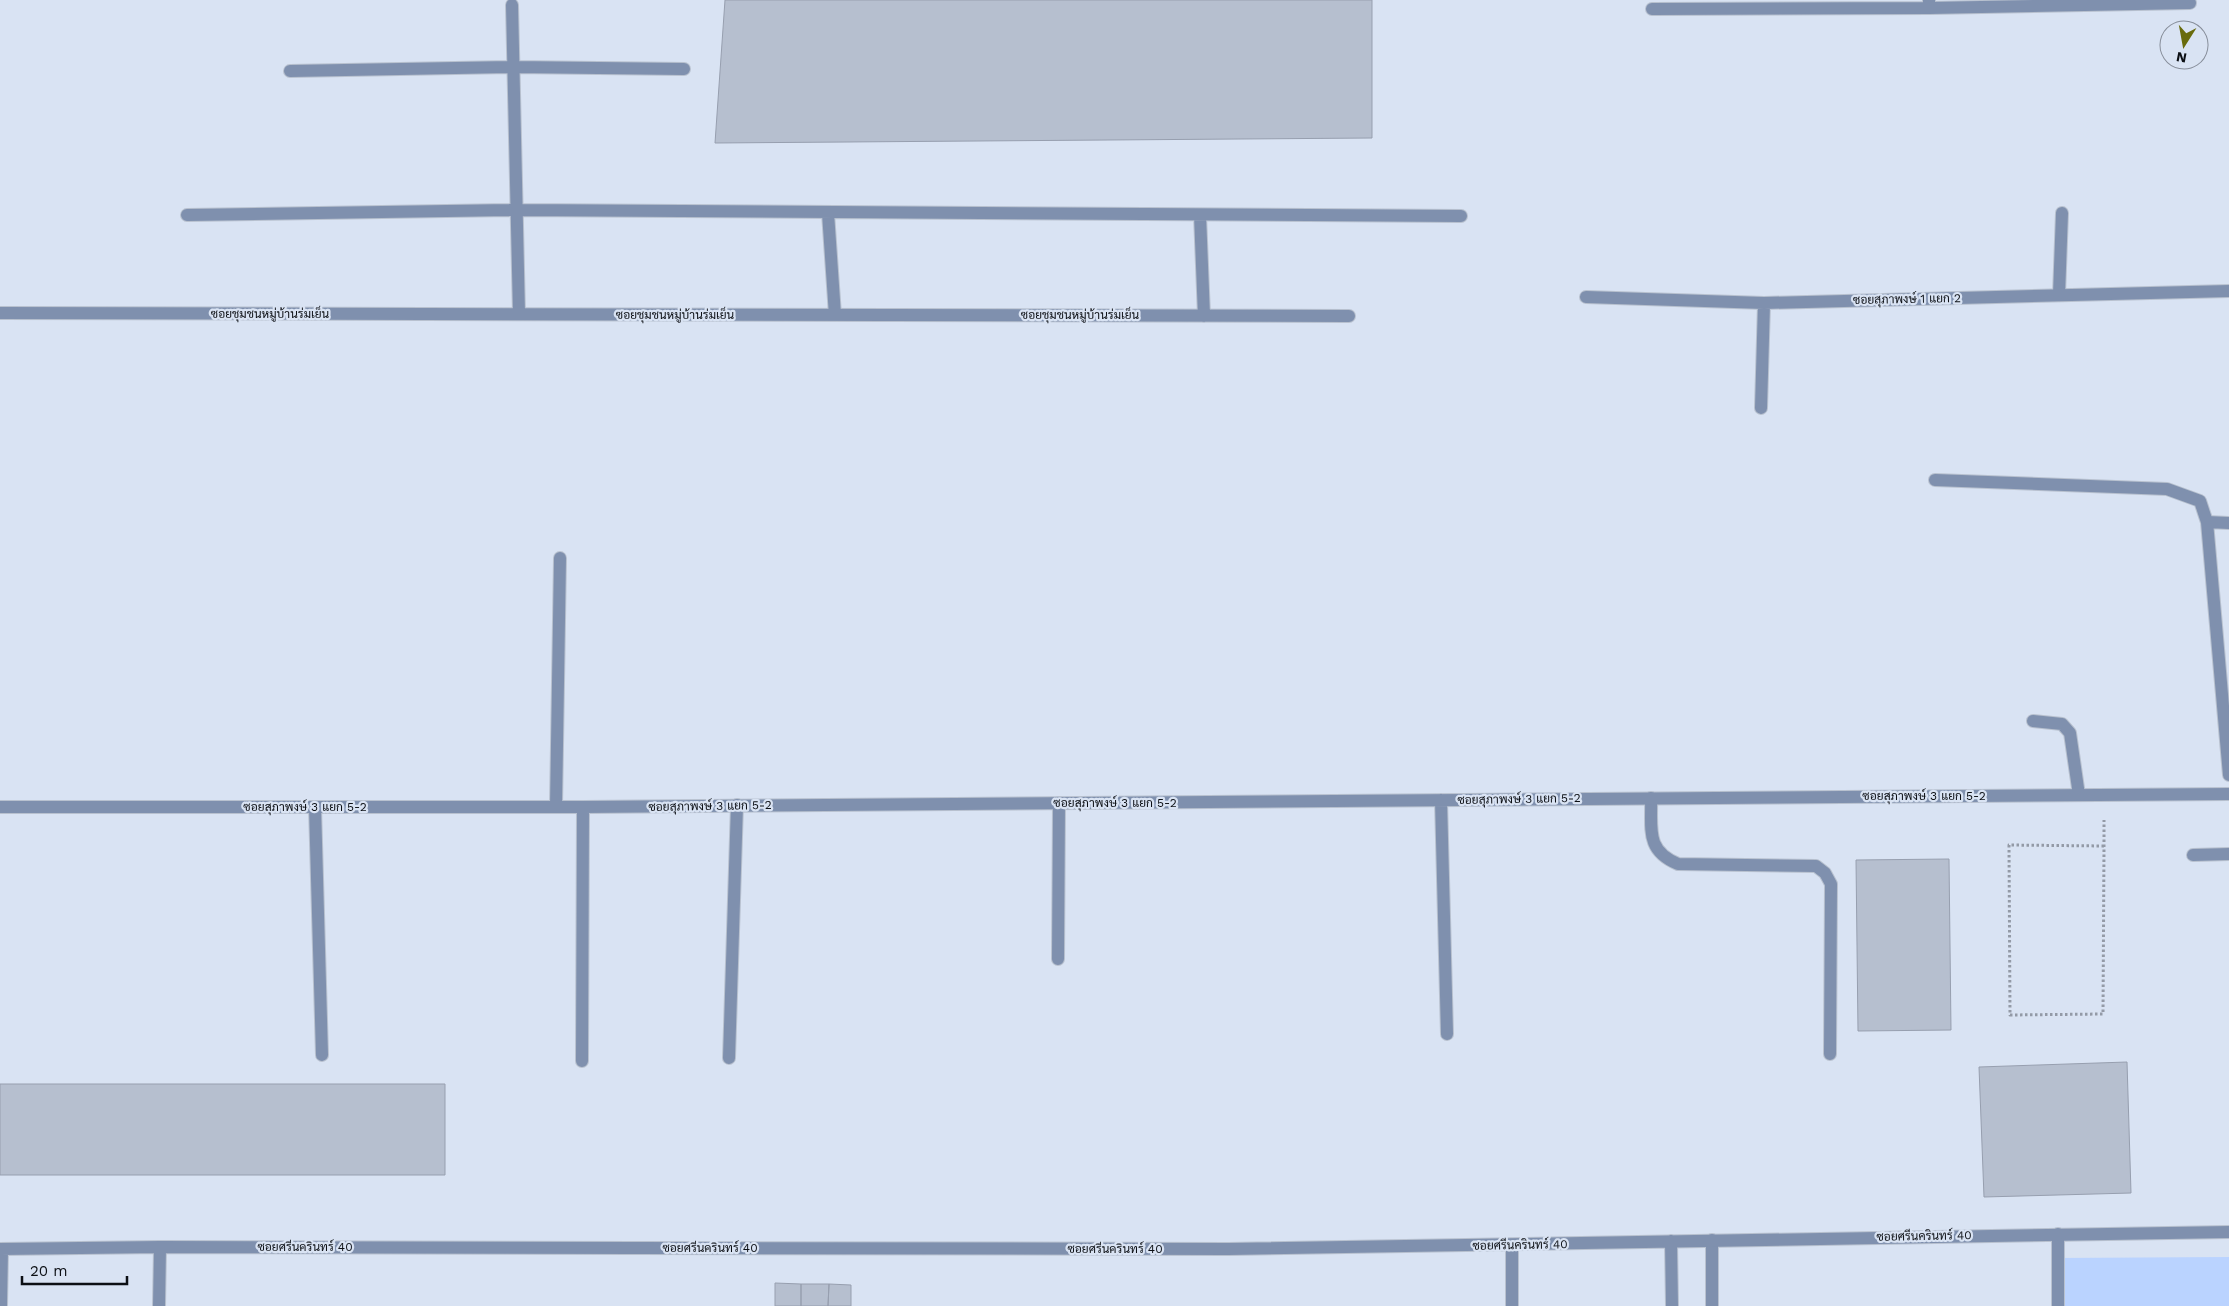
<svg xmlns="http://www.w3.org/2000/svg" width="2229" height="1306" viewBox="0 0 2229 1306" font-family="'Work Sans',Sarabun,sans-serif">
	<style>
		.green { fill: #bad3ff }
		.building { fill: #b6bfcf; stroke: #979faf }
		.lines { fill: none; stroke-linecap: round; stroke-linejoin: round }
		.lane-casing { stroke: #b8c1cf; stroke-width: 14 }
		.street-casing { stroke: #b8c1cf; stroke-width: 14 }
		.path { stroke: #939aa6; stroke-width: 3; stroke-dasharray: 2.5 2.5; stroke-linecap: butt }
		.lane { stroke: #7f90ae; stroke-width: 12 }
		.street { stroke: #7f90ae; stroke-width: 12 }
		.labels { text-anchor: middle; stroke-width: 4.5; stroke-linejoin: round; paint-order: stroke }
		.street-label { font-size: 12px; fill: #0c0f14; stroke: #d9e3f3 }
	</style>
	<rect width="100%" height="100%" fill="#d9e3f3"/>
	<!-- green -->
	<path class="green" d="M2229,1257v49h-173v-48z"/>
	<!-- building -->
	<path class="building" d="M725,0h647v138l-657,5z
		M1949,859l2,171 -93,1 -2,-171z
		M2127,1062l4,131 -147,4 -5,-130z
		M0,1084h445v91h-445z
		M775,1283l26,1v22h-26z
		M801,1284h28l-1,22h-27z
		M829,1284l22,1v21h-23z"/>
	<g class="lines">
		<!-- lane casing -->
		<g class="lane-casing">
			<path id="lane" d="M1651,798c1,31 -6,52 27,66l138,2 9,7 6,11 -1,170
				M556,807l4,-249
				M1058,959l1,-156
				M729,1058l8,-253
				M2058,1234v72
				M1712,1240v66"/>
		</g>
		<!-- street casing -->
		<g class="street-casing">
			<path id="street" d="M512,5l7,309
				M1929,8l261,-5
				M1652,9l277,-1v-8
				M290,71l223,-4 171,2
				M828,213l7,102
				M187,215l329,-5 945,6
				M1200,215l4,101
				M2059,295l3,-82
				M1586,297l178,6 465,-12
				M0,313l1349,3
				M1761,408l3,-105
				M1935,480l232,9 33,12 7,21 22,253
				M2207,522l22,1
				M2033,721l29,3 8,9 9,62
				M1441,800l6,234
				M0,807h583l1646,-13
				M315,807l7,248
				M2193,855l36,-1
				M582,1061l1,-254
				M1671,1241l1,65
				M1512,1245v61
				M0,1249l160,-2 1068,2 1001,-17
				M1,1306l1,-57
				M159,1306l1,-59"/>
		</g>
		<!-- path -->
		<path class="path" d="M2104,846l-95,-1 1,170 93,-1 1,-168v-26"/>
		<!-- lane -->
		<use href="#lane" class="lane"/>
		<!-- street -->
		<use href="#street" class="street"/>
	</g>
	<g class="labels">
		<!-- street labels -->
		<g class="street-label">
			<text transform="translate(1907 299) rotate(-1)" y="4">ซอยสุภาพงษ์ 1 แยก 2</text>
			<text x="270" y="318">ซอยชุมชนหมู่บ้านร่มเย็น</text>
			<text x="675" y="319">ซอยชุมชนหมู่บ้านร่มเย็น</text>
			<text x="1080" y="319">ซอยชุมชนหมู่บ้านร่มเย็น</text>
			<text x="1924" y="800">ซอยสุภาพงษ์ 3 แยก 5-2</text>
			<text transform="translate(1519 799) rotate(-1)" y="4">ซอยสุภาพงษ์ 3 แยก 5-2</text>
			<text x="1115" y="807">ซอยสุภาพงษ์ 3 แยก 5-2</text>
			<text transform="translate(710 806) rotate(-1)" y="4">ซอยสุภาพงษ์ 3 แยก 5-2</text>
			<text x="305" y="811">ซอยสุภาพงษ์ 3 แยก 5-2</text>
			<text transform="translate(1924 1236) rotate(-1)" y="4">ซอยศรีนครินทร์ 40</text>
			<text transform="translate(1520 1245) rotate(-1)" y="4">ซอยศรีนครินทร์ 40</text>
			<text x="305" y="1251">ซอยศรีนครินทร์ 40</text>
			<text x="710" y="1252">ซอยศรีนครินทร์ 40</text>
			<text x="1115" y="1253">ซอยศรีนครินทร์ 40</text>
		</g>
	</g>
	<!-- north arrow -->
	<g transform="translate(2184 45) rotate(191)"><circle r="24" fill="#d9e3f3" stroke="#878e9a"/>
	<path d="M0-4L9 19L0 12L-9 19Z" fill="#686b0c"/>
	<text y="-8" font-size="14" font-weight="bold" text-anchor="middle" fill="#0c0f14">N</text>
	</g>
	<!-- scale -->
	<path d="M22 1276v8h105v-8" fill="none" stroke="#0c0f14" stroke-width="2.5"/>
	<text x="30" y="1276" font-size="15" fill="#0c0f14" stroke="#d9e3f3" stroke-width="4" paint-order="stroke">20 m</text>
</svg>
